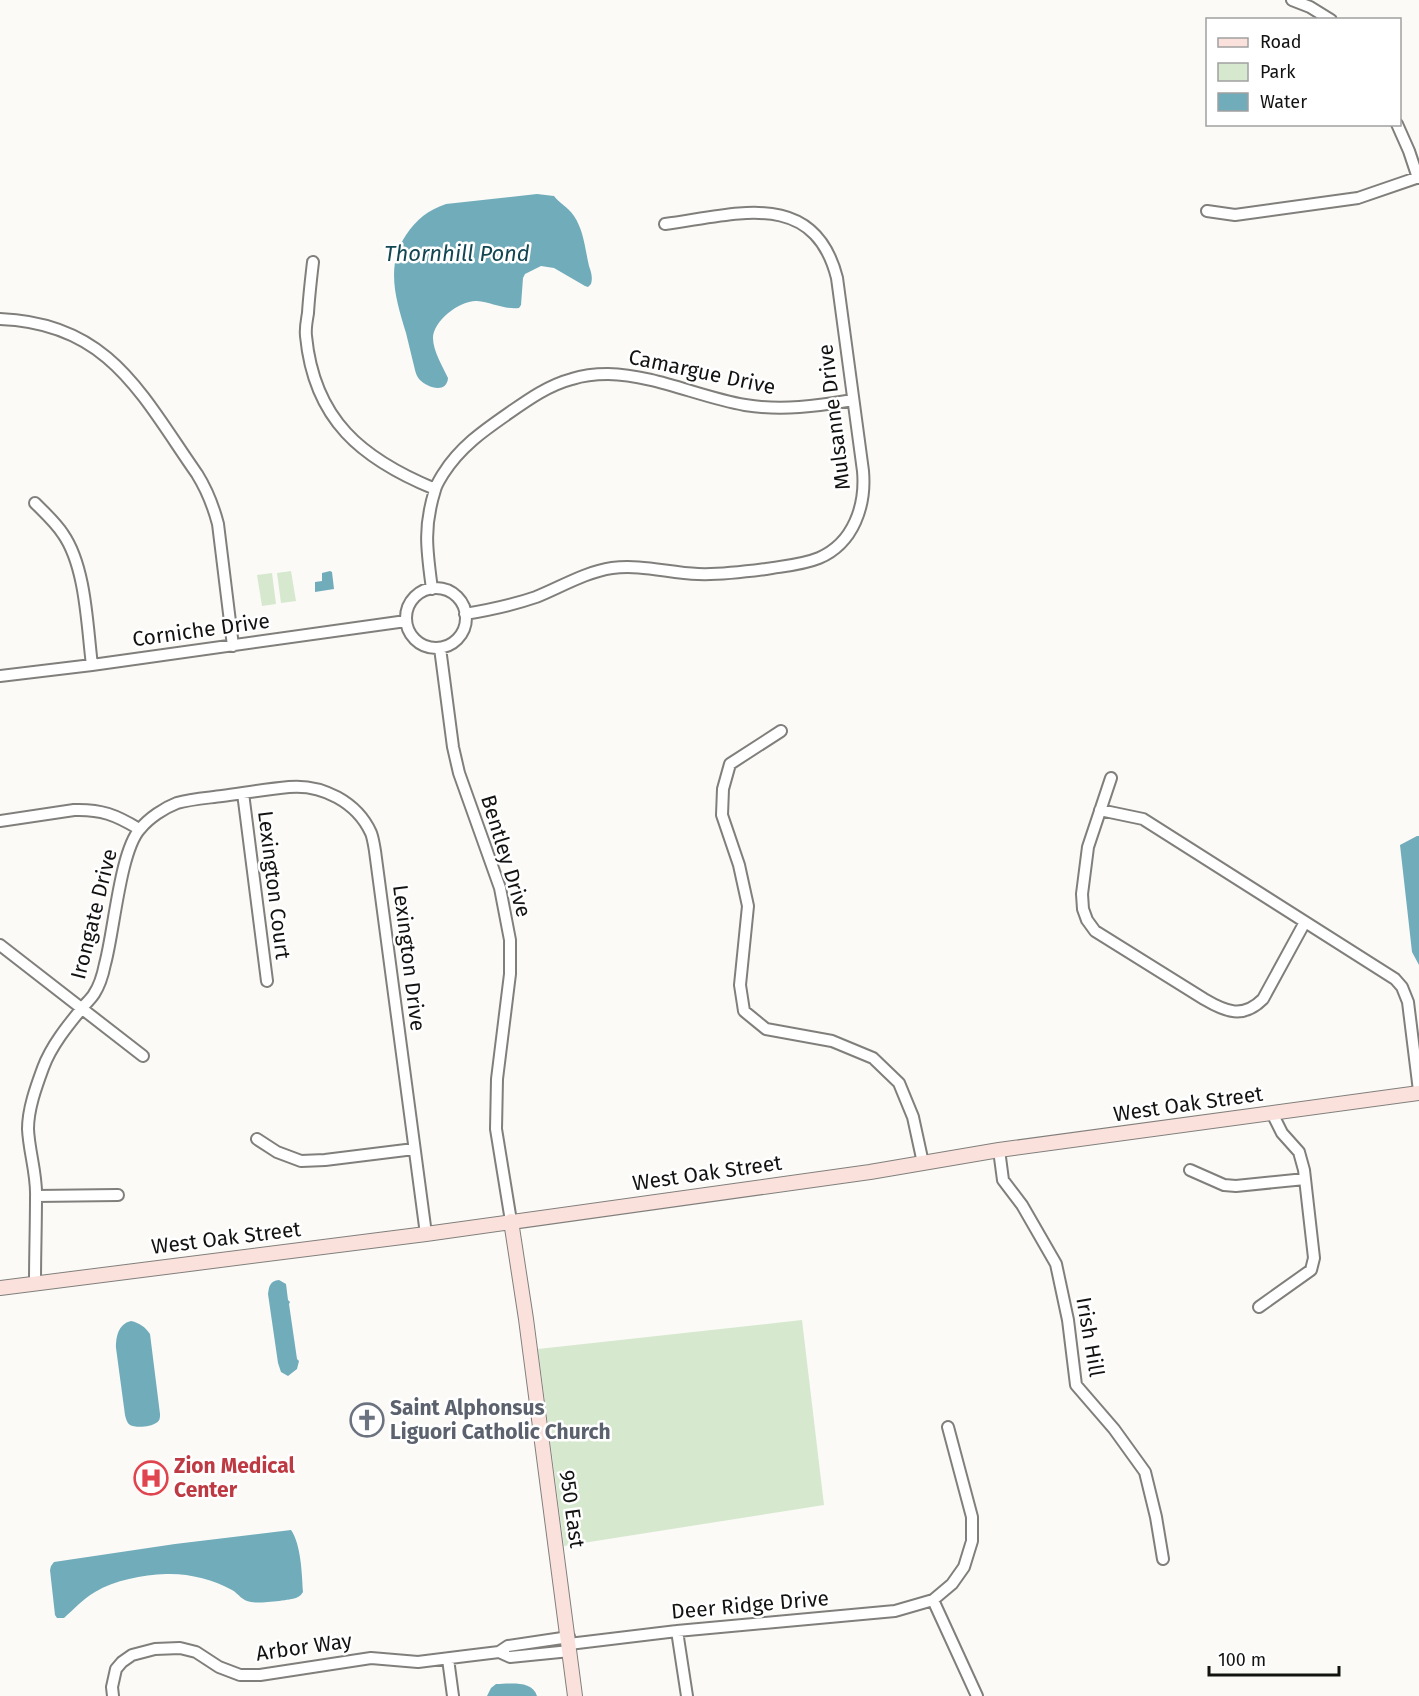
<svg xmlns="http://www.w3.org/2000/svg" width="1419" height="1696" viewBox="0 0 1419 1696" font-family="'Fira Sans',sans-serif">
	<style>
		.green { fill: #d6e9ce }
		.water { fill: #71acbb }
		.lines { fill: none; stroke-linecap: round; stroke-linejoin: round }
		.street-casing { stroke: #807f7c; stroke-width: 14 }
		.secondary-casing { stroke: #807f7c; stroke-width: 16 }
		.street { stroke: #fff; stroke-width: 10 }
		.secondary { stroke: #fae1dc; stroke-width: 14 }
		.labels { text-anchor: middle; stroke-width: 5; stroke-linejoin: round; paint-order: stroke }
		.street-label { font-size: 21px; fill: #121211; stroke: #fff }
		.worship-label { font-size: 21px; font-weight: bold; fill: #5b616d; stroke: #fff; text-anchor: start }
		.health-label { font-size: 21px; font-weight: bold; fill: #be3a42; stroke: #fff; text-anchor: start }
		.water-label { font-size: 22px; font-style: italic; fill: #114652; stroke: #fff }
	</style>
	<rect width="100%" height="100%" fill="#fbfaf7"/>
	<!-- green -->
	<path class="green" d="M291,571l5,30 -15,2 -4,-30z
		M272,573l4,31 -14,2 -5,-31z
		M802,1320l22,185 -260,41 -26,-197z"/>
	<!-- water -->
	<path class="water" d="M537,194l17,2c5,7 14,11 20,20 10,15 11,33 15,50 2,6 4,11 2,18l-3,3 -3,-1 -31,-18 -13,-2 -16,8 -2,4 -2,27 -2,3c-14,2 -28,-6 -42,-7 -17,-1 -44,20 -44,37 0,13 10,29 15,40 -1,16 -21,10 -29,1 -2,-3 -3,-5 -4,-9 -3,-12 -6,-25 -9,-37 -10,-33 -21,-67 0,-98 11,-16 22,-25 40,-31z
		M330,571l2,1 2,17 -19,3v-10l7,-1v-8z
		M1417,836h2v129l-7,-13 -12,-107z
		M279,1280l7,4 2,16 2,2 -1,2 8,55 2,2 -2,8 -9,7 -7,-4 -3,-9 -10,-69c1,-8 2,-13 11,-14z
		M131,1321c9,2 14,6 19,13l10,80c0,4 0,7 -4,9 -5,4 -21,5 -26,2 -3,-2 -4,-6 -5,-10l-9,-67c0,-11 2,-24 15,-27z
		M291,1530c10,14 11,44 12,62 -2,3 -3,4 -7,6 -7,2 -37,6 -45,4 -9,-1 -12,-8 -19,-12 -19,-11 -45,-17 -66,-16 -24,1 -51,6 -71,18 -12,7 -21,17 -31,26h-7l-2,-3 -5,-45 1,-4 3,-4 121,-18z
		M496,1684c14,0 36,-4 41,12h-50l4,-8z"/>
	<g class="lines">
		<!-- street casing -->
		<g class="street-casing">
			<path id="street" d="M1292,0l18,7 21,13
				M1397,124l12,27 9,27
				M1207,211l28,4 123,-17 61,-21
				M313,262c-2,17 -4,34 -5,51 -1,7 -3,15 -2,23 8,84 56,123 129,153
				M0,319c109,4 141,75 197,155 10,16 16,31 21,50l15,122
				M35,503c10,10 21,20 28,31 23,33 24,92 29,131
				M406 618a30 30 0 1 1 60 0a30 30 0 1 1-60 0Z
				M432,589c-5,-38 -9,-61 3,-99 1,-5 5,-11 8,-16 17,-27 40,-43 66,-61 20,-14 40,-28 63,-34 12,-4 24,-5 36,-5 47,1 91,23 137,31 37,6 72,1 108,-5
				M465,614c24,-4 48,-9 71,-17 25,-10 49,-25 76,-29 29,-4 57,5 86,6 23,1 45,-2 68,-5 17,-3 36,-4 53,-11 35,-15 47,-53 44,-87l-26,-193c-23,-91 -103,-63 -172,-54
				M440,648l13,99 6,26 41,115 10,52v34l-13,105 -1,50 15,92
				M0,676l92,-11 314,-44
				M781,731l-51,33 -7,25 -1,26 17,50 9,41 -8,79 4,26 22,18 66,12 41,17 26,25 14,34 10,46
				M1111,778l-23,69 -6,47 1,15 4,11 8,11 109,68c22,13 39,20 59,0l42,-77
				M243,793l24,188
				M1100,810l43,9 252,160 7,8 6,15 11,89
				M0,821l74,-11c27,-1 42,5 65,19
				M0,945l143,111
				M257,1139l20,13 24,9 24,-1 89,-11
				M999,1150l4,30 19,25 34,59 12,56 8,65 38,44 31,43 11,45 7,42
				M1190,1170l34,15 12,1 69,-7
				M36,1196l82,-1
				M35,1283c0,-29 1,-57 1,-86 1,-23 -7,-45 -8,-68 0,-20 8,-42 15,-61 8,-22 25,-43 40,-61 3,-4 8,-8 11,-13 6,-9 9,-20 11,-30 9,-32 15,-113 35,-135 9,-11 24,-21 37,-26 14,-4 30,-5 45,-7 22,-3 45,-7 67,-9 33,-3 68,15 82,46 2,5 3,12 4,18l51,383
				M1259,1307l52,-37 3,-12 -10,-88 -5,-18 -17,-19 -10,-20
				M933,1600l44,96
				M677,1631l10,65
				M569,1644l108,-13 218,-20 38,-11 19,-16 12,-17 8,-26v-24l-24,-90
				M499,1652l11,5 60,-6
				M448,1659l5,37
				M113,1696l-1,-9 4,-18 6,-7 10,-7 23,-6 25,-1 16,4 23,15 21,8h20l111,-17 47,4 48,-6 33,-4 9,-6 61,-9"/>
		</g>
		<!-- secondary casing -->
		<g class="secondary-casing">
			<path id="secondary" d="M511,1221l15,98 49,377
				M0,1288l426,-54 444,-62 129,-22 420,-57"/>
		</g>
		<!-- street -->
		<use href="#street" class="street"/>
		<!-- secondary -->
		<use href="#secondary" class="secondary"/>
	</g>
	<!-- icons -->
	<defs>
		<g id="church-ring" transform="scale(1.725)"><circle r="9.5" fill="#fff" stroke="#6b7280" stroke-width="1.5"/><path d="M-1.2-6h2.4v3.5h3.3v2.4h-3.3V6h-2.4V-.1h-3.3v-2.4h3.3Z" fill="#6b7280"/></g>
		<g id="hospital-ring" transform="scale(1.725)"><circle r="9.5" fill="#fff" stroke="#e0444e" stroke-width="1.5"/><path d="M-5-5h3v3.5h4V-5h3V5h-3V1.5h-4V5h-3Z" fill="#e0444e"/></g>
	</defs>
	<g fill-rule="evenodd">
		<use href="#church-ring" x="367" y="1420"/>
		<use href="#hospital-ring" x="151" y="1478"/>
	</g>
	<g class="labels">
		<!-- street labels -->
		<g class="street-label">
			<text transform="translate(702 372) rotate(12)" y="7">Camargue Drive</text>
			<text transform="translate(834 417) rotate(-97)" y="7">Mulsanne Drive</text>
			<text transform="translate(201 630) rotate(-8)" y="7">Corniche Drive</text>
			<text transform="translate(506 856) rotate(73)" y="7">Bentley Drive</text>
			<text transform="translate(274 885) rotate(83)" y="7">Lexington Court</text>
			<text transform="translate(94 914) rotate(-76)" y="7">Irongate Drive</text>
			<text transform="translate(409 958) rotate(83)" y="7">Lexington Drive</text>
			<text transform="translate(1188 1104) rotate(-8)" y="7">West Oak Street</text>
			<text transform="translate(707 1173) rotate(-8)" y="7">West Oak Street</text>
			<text transform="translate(226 1238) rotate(-7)" y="7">West Oak Street</text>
			<text transform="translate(1090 1337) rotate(80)" y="7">Irish Hill</text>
			<text transform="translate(572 1509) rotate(82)" y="7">950 East</text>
			<text transform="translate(750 1605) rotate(-5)" y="7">Deer Ridge Drive</text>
			<text transform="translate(304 1647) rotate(-8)" y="7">Arbor Way</text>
		</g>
		<!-- worship labels -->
		<g class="worship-label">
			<text x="390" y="1415">Saint Alphonsus<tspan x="390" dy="24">Liguori Catholic Church</tspan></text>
		</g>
		<!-- health labels -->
		<g class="health-label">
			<text x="174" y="1473">Zion Medical<tspan x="174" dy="24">Center</tspan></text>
		</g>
		<!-- water labels -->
		<g class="water-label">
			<text x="457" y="261">Thornhill Pond</text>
		</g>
	</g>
	<!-- legend -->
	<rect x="1206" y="18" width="195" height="108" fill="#ffffff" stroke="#a0a0a0" stroke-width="1.5"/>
	<rect x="1218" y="38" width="30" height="9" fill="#fae1dc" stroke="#a0a0a0" stroke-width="1.5"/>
	<text x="1260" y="48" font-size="18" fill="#121211">Road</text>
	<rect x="1218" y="63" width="30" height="18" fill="#d6e9ce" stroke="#a0a0a0" stroke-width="1.5"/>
	<text x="1260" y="78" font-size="18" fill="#121211">Park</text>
	<rect x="1218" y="93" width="30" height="18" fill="#71acbb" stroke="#a0a0a0" stroke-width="1.5"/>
	<text x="1260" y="108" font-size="18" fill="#121211">Water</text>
	<!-- scale -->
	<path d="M1209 1666v9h130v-9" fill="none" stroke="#121211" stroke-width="3"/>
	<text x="1218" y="1666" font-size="18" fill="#121211" stroke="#ffffff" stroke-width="4.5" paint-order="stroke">100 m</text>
</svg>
